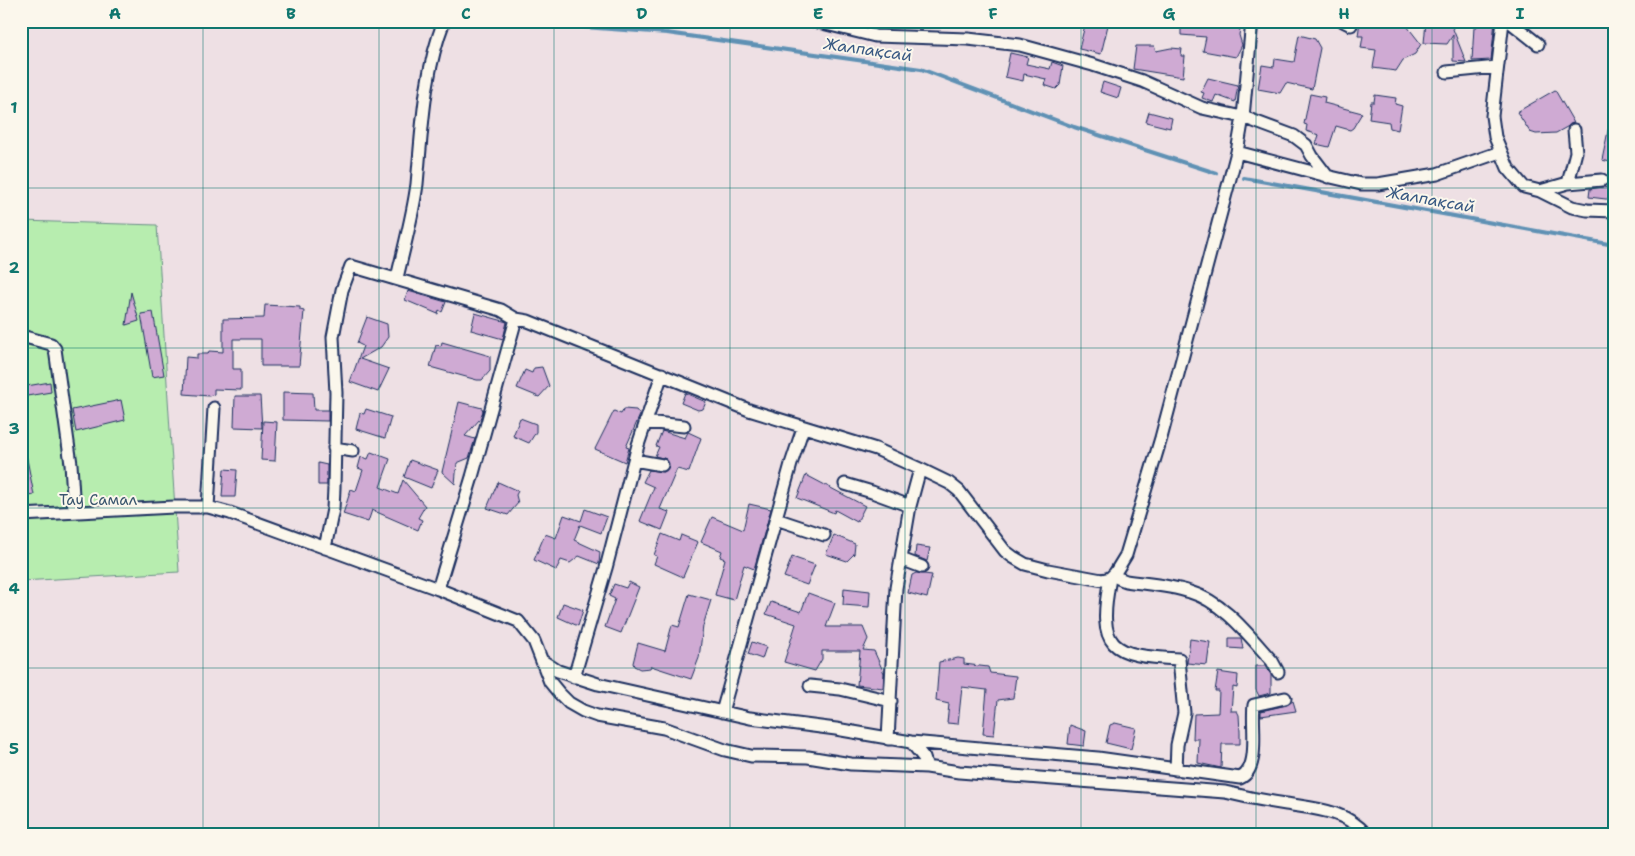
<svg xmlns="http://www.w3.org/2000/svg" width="1635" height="856" viewBox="0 0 1635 856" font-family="'Shantell Sans',sans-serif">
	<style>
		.green { fill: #b7edaf; stroke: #698e86 }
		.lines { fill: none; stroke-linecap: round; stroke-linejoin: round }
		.stream { stroke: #5e91b4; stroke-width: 4 }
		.building { fill: #cfaad3; stroke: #1b2f5e }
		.minor-casing { stroke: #1b2f5e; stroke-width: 15 }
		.minor { stroke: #fbf7ec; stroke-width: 11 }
		.grid { fill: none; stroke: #0f766e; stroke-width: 1; stroke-opacity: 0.55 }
		.labels { text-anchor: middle; stroke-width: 4; stroke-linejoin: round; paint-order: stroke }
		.park-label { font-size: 15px; fill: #3a556e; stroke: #fbf7ec }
		.water-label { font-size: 16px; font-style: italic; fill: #375882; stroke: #fbf7ec }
		.neatline { fill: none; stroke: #0f766e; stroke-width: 2 }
		.grid-label { font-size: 16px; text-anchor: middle; font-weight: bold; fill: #0f766e }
	</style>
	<rect width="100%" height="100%" fill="#eee0e4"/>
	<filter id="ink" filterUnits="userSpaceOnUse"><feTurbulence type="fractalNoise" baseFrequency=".02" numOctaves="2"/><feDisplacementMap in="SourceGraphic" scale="10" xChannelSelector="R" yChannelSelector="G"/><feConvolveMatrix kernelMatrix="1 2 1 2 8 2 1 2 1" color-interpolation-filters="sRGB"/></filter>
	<g filter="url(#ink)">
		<!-- green -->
		<path class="green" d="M21,221l136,4 22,347 -158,9z"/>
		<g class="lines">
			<!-- stream -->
			<path class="stream" d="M500,21l167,12 254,36 153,58 142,46
				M1244,178l370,67"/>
		</g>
		<!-- building -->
		<path class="building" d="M1086,21h23l-8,33 -22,-5z
			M1360,21h35l12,5 14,18 -6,10 -12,6 -7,11 -23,-3 3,-18 -15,-2 2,-12h-5z
			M1478,21h17l-4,39 -19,1 2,-34h3z
			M1202,22l38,7 -1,6 3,10 -6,12 -33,-6 3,-14 -25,-2v-10l21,1z
			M1426,22l25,2 15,38 -13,-1v-26l-6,9 -23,-1z
			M1299,35l16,4 5,9 -8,41 -26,-6 -6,10 -22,-4 4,-24 12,2 1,-8 19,3z
			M1136,46h18l2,5 15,-3 11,1 -1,7h4l-2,21 -50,-8z
			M1010,53l18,4 -2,7 24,5 2,-7 11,4 -3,19 -4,4 -12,-4 2,-6 -22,-5 -1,7 -18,-4z
			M1208,78l30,7 -3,17 -19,-7 -3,7 -11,-4 2,-5 -3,-1z
			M1103,82l18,6 -3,10 -18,-6z
			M1555,90l19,33 -18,10 -20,1 -6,-2 -13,-20z
			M1310,94l15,3 -1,6 38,10 -9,15 -3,2 -14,-4 -7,21 -13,-3 3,-9 -13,-4 1,-6 -3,-1z
			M1375,95l21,3 -1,6 7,2 -4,24 -8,-2 -1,-6 -20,-3 2,-17h3z
			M1149,112l23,6 -2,10 -24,-6z
			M1609,126l5,1v36l-12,-3z
			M1603,187l11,2v11l-25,-3 1,-8z
			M408,291l38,11 -4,10 -3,-2 -1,4 -33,-14z
			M131,292l8,29 -13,4z
			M265,305l35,2v3l4,1 -5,55h-38v-27h-28v30h8v21l-27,-1v5l-5,2 -25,-2 2,-37 11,1v-4h11l1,-3 14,1v-33l41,-1z
			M153,312l11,63 -12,2 -11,-63z
			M475,313l32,9 -4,17 -32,-9z
			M367,317l20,7 1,13 -7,10 -21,12 29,10 -11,23 -28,-10 13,-36 -6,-3z
			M442,342l48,14v15l-8,9h-5l-47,-13 6,-22 5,1z
			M542,367l7,19 -10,11 -22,-9 8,-18 7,3 2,-5z
			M50,382l1,10 -30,5v-10z
			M283,392l30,1 1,17h14v11l-45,-1z
			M685,393l21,9 -3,7 -5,1 -17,-7z
			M235,396h25l2,32 -28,-1z
			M121,400l4,20 -49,12 -4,-22z
			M459,402l23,6 1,3 -3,8 -15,17 10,3 -6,19 -12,5 -2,21 -13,-12z
			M366,409l25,8 -6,21 -29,-9 4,-16 4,1z
			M624,409l12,1 4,5 -14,32 3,1 -4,14 -30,-13 19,-38 7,3z
			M520,418l16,6v8l-7,11 -16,-7z
			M263,421l14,1 -2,39 -14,-1z
			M662,431l23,7 3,-6 13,6 -12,34 -12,-3 -17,40 9,3 -7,18 -22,-9 14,-34 -11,-5 6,-12 15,2 5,-5 -3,-8 -11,-3 4,-9 -3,-1z
			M371,452l19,7 -10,28 18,7 5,-14 22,26 -7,12 4,2 -4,10 -46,-20 -4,12 -25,-8 8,-25 5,2 7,-21 -5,-2 3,-11 7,2z
			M26,454l8,41 -13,3v-43z
			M410,460l28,10 -7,18 -27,-11z
			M318,463l9,2v20h-9z
			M224,469l13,1 -2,27h-13z
			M806,475l59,31 -8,16 -22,-12 -1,3 -37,-15z
			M498,482l20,9 -2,4 2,8 -10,12 -21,-7z
			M749,504l22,5 -17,60 -10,-4 -10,35 -19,-5 10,-36 -5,-2 2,-6 -21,-9 11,-25 31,13z
			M585,509l22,8 -6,16 -21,-8 -6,15 26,12 -1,12 -20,-8 -9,7 -9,-3 -5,10 -22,-10 11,-26 11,4 8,-23 17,6z
			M662,534l17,7 2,-6 17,7 -15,35 -29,-13 3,-8 -3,-1z
			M834,535l21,9 -1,10 -7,7 -21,-7z
			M916,546l14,2 -3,13 -12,-5z
			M792,557l23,8 -8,20 -23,-8z
			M916,573l16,2 -5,23 -19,-5 4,-18z
			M629,582l10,5 -18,46 -16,-6 10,-28 -6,-3 5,-12 12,4z
			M844,588l26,3 -1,16 -26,-2z
			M808,593l27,10 -9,24h37l5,12 -5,11 11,1 10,22 -1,15 -26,-3 3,-34h-38v8l-7,12 -31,-9 12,-38 -30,-10 5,-12 30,10z
			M689,594l22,6 -8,26 -4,32 -8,21 -40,-13 -1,2 -10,1 -6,-3 -1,-3 5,-20 27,8 7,-26 7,2z
			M563,603l20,7 -5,16 -20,-9z
			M1229,638h12l2,11 -14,-1z
			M1190,639l20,3 -3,23 -20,-2z
			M752,642l14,5 -4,12 -14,-5z
			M958,658l6,1v5l24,3 2,6 26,3 -3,22 -15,2 -4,35 -11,-1 4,-44 -25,-3 -4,37 -11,-1 2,-19 -13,-3 3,-39z
			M1256,666h10l5,9v18l-12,3 -3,-6z
			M1218,672l20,3 -1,13 -4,-1 -2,24h6l2,4 1,17v12h-18l-1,24 -23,-5 1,-24h-6l1,-25 24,-1 1,-22h-4z
			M1293,701l3,10 -35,5v-5l26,-6z
			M1115,723l21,5 -5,21 -25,-6 4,-18z
			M1070,725l16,6 -2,15 -16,-2z"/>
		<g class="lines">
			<!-- minor casing -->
			<g class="minor-casing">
				<path id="minor" d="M814,21l61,15 93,3 52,6 73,20 49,16 60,27 41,9 51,19 12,9 6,11 16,21
					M1343,21l8,4
					M1503,21l-11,95 3,21 13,31 16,19 16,4 32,16 15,3 27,1
					M1509,21l29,23
					M1447,72l50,-5
					M1237,152l94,25 30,7h17l59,-10 63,-22
					M1568,183l8,-31 -2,-22
					M1540,191l28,-8 34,-3
					M397,278c7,-31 16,-63 20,-94 5,-55 7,-112 27,-163
					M25,337l26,7 4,5 16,115 3,47
					M645,422l39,4
					M334,448l19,3
					M634,460l28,5
					M845,484l27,8 38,14
					M208,507l6,-99
					M21,515l153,-8h34l22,6 208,76 80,32 16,20 16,41 9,11 10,10 14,8 14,5 67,12 61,22 26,6 57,1 43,7 76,3 32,5 266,20c20,5 40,9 61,12 31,5 59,6 81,31
					M776,519l48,16
					M325,548l8,-39 1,-21 2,-95 -3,-56 9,-47 9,-24 150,44 15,9 12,2 221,89 127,39 44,20 29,14 10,8 46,60 8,6 12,7 23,6 54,10 8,-2 5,-5 11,-18 35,-117 76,-286 6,-35 9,-96
					M901,559l21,8
					M1115,573l3,5 8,3c21,3 43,4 64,11 34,10 59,44 82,69l6,11
					M1110,578c-13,70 0,78 69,81l5,54 -7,32 -1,25
					M438,589l34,-112 44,-158
					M544,662l14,9 40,13 152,34 86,11 75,13 187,16 142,20c21,-9 11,-53 14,-73l31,-7
					M574,677l32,-109 32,-123 24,-71
					M810,686l30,3 51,12
					M722,712l69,-248 12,-36
					M888,739l8,-151 14,-82 10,-37
					M911,742l13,16 3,9"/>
			</g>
			<!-- minor -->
			<use href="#minor" class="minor"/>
		</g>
	</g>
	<!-- grid -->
	<path class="grid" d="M203,21v814M379,21v814M554,21v814M730,21v814M905,21v814M1081,21v814M1256,21v814M1432,21v814M21,188h1593M21,348h1593M21,508h1593M21,668h1593"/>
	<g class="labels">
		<!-- park labels -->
		<g class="park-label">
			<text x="98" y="505">Тау Самал</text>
		</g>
		<!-- water labels -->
		<g class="water-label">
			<text transform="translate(868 49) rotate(8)" y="6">Жалпақсай</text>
			<text transform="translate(1431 199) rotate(10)" y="6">Жалпақсай</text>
		</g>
	</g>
	<!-- margin -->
	<rect width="1635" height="856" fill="none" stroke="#fbf7ec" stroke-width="55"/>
	<rect x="28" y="28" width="1580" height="800" class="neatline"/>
	<g class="grid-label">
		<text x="115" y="19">A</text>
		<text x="291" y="19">B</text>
		<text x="466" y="19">C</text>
		<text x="642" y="19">D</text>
		<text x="818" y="19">E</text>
		<text x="993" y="19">F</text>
		<text x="1169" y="19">G</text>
		<text x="1344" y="19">H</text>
		<text x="1520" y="19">I</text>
		<text x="14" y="113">1</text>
		<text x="14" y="273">2</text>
		<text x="14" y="434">3</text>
		<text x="14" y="594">4</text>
		<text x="14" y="754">5</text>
	</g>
</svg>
